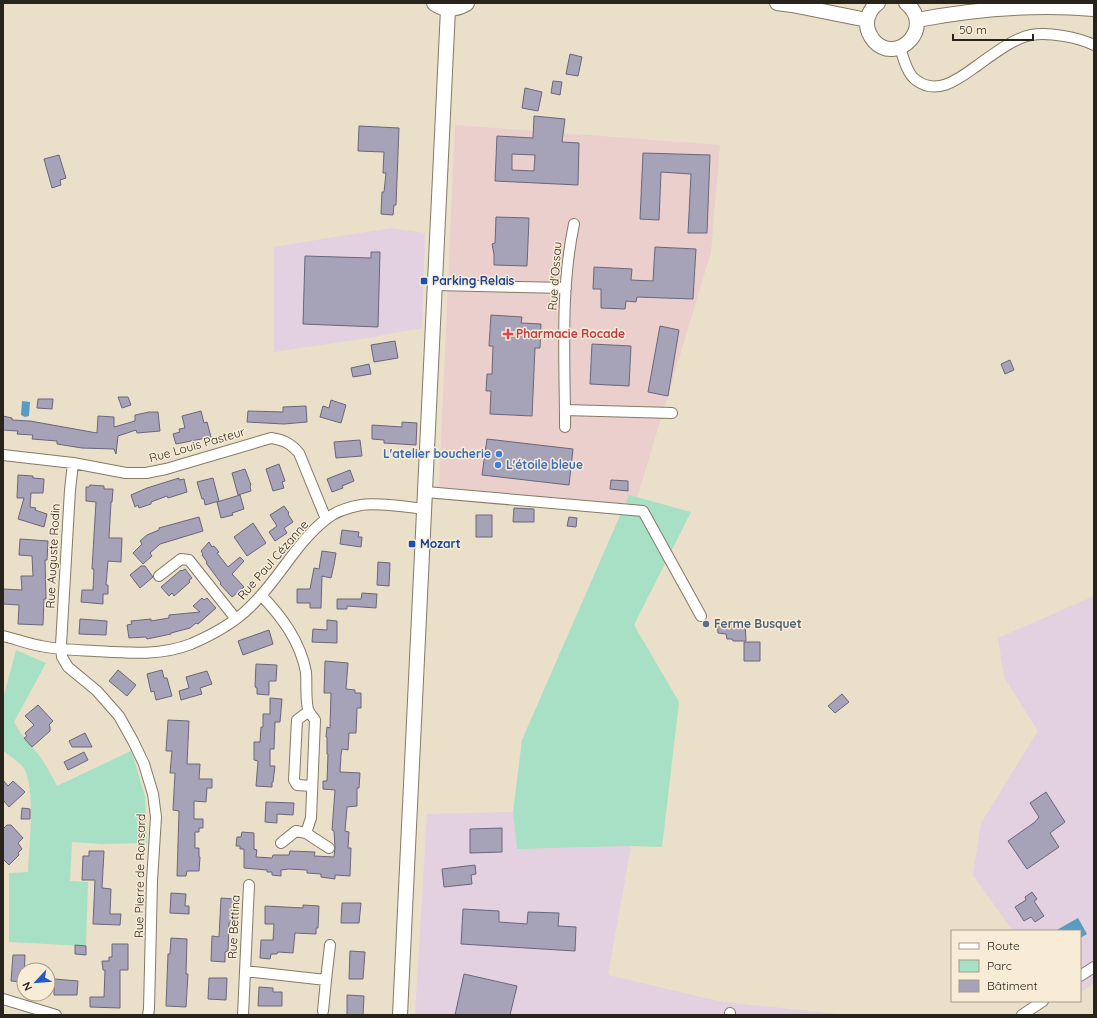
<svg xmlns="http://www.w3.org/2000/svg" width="1097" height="1018" viewBox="0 0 1097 1018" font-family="Quicksand,sans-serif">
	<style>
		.commercial { fill: #eacfcd }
		.industrial { fill: #e3d0e0 }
		.green { fill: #a7e0c4 }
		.water { fill: #599bc1 }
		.building { fill: #a6a2b8; stroke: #6a667a; fill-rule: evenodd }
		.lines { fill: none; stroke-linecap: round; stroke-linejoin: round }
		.street-casing { stroke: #847a65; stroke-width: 12 }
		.secondary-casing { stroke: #847a65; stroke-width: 16 }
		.primary-casing { stroke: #847a65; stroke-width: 18 }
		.street { stroke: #fff; stroke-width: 10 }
		.secondary { stroke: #fff; stroke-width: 14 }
		.primary { stroke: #fff; stroke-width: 16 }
		.transit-dot { fill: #1a4fb4; stroke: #f8ecd6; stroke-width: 1.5 }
		.health-dot { fill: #e0444e; stroke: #f8ecd6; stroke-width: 1.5 }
		.shop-dot { fill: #3f7fe0; stroke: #f8ecd6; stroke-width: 1.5 }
		.service-dot { fill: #5c6f8a; stroke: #f8ecd6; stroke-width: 1.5 }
		.labels { text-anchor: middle; stroke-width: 3; stroke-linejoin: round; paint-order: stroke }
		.street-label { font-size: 12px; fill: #28241c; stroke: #f8ecd6 }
		.transit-label { font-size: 12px; font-weight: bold; fill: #164399; stroke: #f8ecd6; text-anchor: start }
		.health-label { font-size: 12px; font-weight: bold; fill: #be3a42; stroke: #f8ecd6; text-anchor: start }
		.shop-label { font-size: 12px; font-weight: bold; fill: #366cbe; stroke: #f8ecd6; text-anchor: end }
		.service-label { font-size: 12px; font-weight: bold; fill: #4e5e75; stroke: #f8ecd6; text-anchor: start }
	</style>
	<rect width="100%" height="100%" fill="#eadfc9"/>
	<!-- commercial -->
	<path class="commercial" d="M455,125l265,20 -9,107 -76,253 -196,-18z"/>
	<!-- industrial -->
	<path class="industrial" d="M391,228l34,5 -3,95 -61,11 -87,13v-105z
		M1094,596v387l-14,10v-62h-67l-40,-56 8,-52 57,-92 -34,-54 -6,-39z
		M513,812l4,37 114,-3 -23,129 114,27 127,13h-434l12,-201z"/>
	<!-- green -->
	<path class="green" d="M629,495l62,17 -57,113 45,77 -17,145 -31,-1 -114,3 -4,-37 9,-72z
		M16,650l30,13 -32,59c8,15 17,23 27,36 6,9 11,18 16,28l74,-35 4,11 10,35 2,46 -46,1 -29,-2 -2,39 18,1 -2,64 -77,-4v-69l19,-1c1,-27 8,-80 -4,-104 -4,-5 -16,-13 -21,-18v-51z"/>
	<!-- water -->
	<path class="water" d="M22,401l8,1 -1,14 -4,1 -4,-2z
		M1078,918l9,16 -7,4v-7h-25z"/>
	<!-- building -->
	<path class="building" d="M570,54l12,3 -4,19 -12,-2z
		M553,81l9,1 -2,13 -9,-2z
		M525,88l17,4 -4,19 -16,-3z
		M534,116l31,3 -3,23 17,1 -1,42 -83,-4 2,-45 36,2zM512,154l23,1 -1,16 -22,-1z
		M359,126l40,2 -3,77h-2l-1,10 -12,-1 1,-22h2l2,-19h-3l1,-21 -26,-1z
		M643,153l67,2 -3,78h-19l3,-59 -30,-2 -2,48 -19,-1z
		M59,155l7,23 -6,2 1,5 -9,3 -8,-29z
		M496,217l33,1 -2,48 -33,-1v-11l-2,-10 3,-1z
		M655,247l41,2 -3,50 -56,-2 -1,5 -10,-1 -1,8 -24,-1v-19h-8l1,-22 38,2 -1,11 22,1z
		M371,252h9l-2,75 -75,-3 2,-68 66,2z
		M491,315l31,2 -1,6 20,1 -1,24h-5l-3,68 -42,-2 1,-23h-5l1,-17h5l1,-28h-4z
		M660,326l19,4 -11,66 -20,-4z
		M395,341l3,17 -24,4 -3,-17z
		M592,344l39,2 -2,40 -39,-2z
		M1010,360l4,10 -9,4 -4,-10z
		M369,364l2,10 -18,3 -2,-9z
		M118,397h10l3,8 -9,3z
		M38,399h15l-1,10 -15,-1z
		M331,400l15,5 -5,18 -21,-6 3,-11 6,2z
		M306,406l1,16 -23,2 -37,-2 1,-11 35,1v-5z
		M201,411l3,12 3,-1 4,15 -35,7 -3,-10 7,-2 -1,-3 6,-1 -3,-12z
		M149,412h9l2,19 -23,2 -1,-3 -18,6 -2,18 -2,-5 -32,-1 -25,-4v-3l-25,-2 1,-4 -16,-1 1,-3 -15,-1v-14l9,2v2l18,1 67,12 1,-17 16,1v10l21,-6v-6z
		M402,422l15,1 -1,22 -32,-2v-3l-12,-1v-14l30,2z
		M487,439l86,10 -4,36 -87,-10z
		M360,440l2,16 -26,2 -2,-16z
		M279,464l6,17 -3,1 2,6 -11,3 -7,-22z
		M245,469l6,16 -1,1 1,5 -13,4 -6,-22z
		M350,470l4,11 -12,5 1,2 -11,4 -5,-13z
		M18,475l15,1v2l11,1 -1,14h-12l-1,14 6,1 -1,2 12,4 -3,13 -26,-8 6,-21h-7z
		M179,478v2l5,-1 3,13 -19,6 -1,-2 -16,6v2l-12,4 -1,-3 -3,2 -4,-12 16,-7z
		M213,478l6,23 -14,4 -1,-6h-2l-5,-17z
		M611,480l17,1v10l-18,-2z
		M90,485l14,1v3h9l-1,13h-1l-2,36h13l-1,24 -13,-1 -2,24h2v9h-5v10l-22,-2 1,-12h11l1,-21h-2l4,-67 -10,-1v-14h3z
		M240,495l4,14 -12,4 1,2 -12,3 -4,-16z
		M284,506l5,7 -1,1 5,8 -9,6 3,5 -12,8 -6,-9 8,-6 -7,-11z
		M514,508l20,1v13h-21z
		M476,515h16v22h-16z
		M199,517l4,14 -43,13 -10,9 2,3 -9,8 -10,-11 9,-9 -2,-3 7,-6 12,-5v-2z
		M569,517l8,1 -1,9 -9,-1z
		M253,523l13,20 -19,13 -13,-19z
		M342,530l17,2 -1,5h4l-1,10 -21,-3z
		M20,539l28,2 -1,19h-2l1,39h-2l-1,26 -25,-1 1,-19 -16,-1v-15l19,1 -1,-14h12l-1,-20 -13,-1z
		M209,542l3,5 2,-1 5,6 -2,1 11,14 12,-10 4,4 -12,13 12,13 -12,10 -12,-13 1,-1 -15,-20 1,-1 -5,-7 1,-1 -2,-3z
		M322,551l14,2 -2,12 -3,13 -9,-2 -1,32h-11v-5h-13v-14h13l4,-21 5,1z
		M378,562l12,1 -1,23 -12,-1z
		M141,566h4l8,11 -13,11 -10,-13z
		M185,569l7,9 -3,2 1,2 -16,14 -2,-3 -3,3 -8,-9 20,-17 1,1z
		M362,593l15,1 -1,14 -29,-2v3h-10v-10h24z
		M202,598l2,2 3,-2 9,10 -18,16 -2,-1 -6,5 -19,5v1l-24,5 -1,-2 -17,1 -2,-13 5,-1 -1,-3 20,-2v2l18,-3v-3l31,-3 -7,-6z
		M80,619l27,2 -1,14 -27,-1z
		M327,620l10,1v22l-25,-1 1,-13 14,1z
		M717,623h28l1,18h-13l-1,-2h-5l-1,-5 -8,-1z
		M269,630l4,14 -30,11 -5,-14z
		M744,642h16v19h-16z
		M325,661l23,2 -2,26 9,1v3h6v15h-4l-1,25h-7l-1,17 -6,-1 -1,6 -1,17 20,1 -1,15h-2v18l-10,1 -2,24 4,1 -1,16h3l-1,28 -15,-1v4l-14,-2v-3l-14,-1v-3l-18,-1 -8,1v6l-9,-1v-3h-5v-2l-23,-2v-19h-4v-3h-4l1,-9h4l1,-5 12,1v16l3,1 -1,7 16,1 1,-3h16l1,-4 25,1 -1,4 20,1 1,-9 -1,-17 -2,-1 3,-40 -12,-1v-8h4l1,-27h-1v-17h-1l1,-10 3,1 1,-35h-7z
		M256,664l21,1 -1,16h-7v14l-12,-1v-6l-2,-1z
		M118,670l18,15 -9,11 -18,-15z
		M162,670l2,8h3l5,18 -16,4 -2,-9 -3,1 -4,-18z
		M207,671l5,13 -12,4 2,6 -21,6 -2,-9 10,-3 -3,-11z
		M842,694l7,8 -14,11 -7,-7z
		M270,698l12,1 -2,23h-5l-1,27h-4v17h5l-2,16h-1v5l-16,-1 2,-25 -4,-1v-18h6l1,-15h2v-13h7z
		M38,705l15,16 -4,4 1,2v4l-18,16 -8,-9 3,-2 -2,-3 9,-8 -9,-9z
		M168,720l21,1 -2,43h13l-1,15h13v9h-5l-1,14 -12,-1v18h9v9h-4v4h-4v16h4v9h1l-1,14h-12l-1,5h-9l2,-65 -6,-1 2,-37h-5l2,-22h-6z
		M85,733l7,14h-20l-3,-6z
		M84,752l4,8 -20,10 -4,-8z
		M3,780l5,6 5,-5 12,11 -16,15 -6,-7z
		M1046,792l19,30 -15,11 9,14 -32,22 -19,-28 27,-19 4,-5 -9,-14z
		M266,802l28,1 -1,12 -16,-1v9l-12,-1z
		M22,808l8,1v10h-9z
		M7,825h4l12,13 -5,5 4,6 -4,4 1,2 -10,10 -6,-6v-30z
		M502,828v24l-32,1v-24z
		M89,851h15l-2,37 9,1 -1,25h11l-1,11 -27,-1 2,-44h-13l1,-24h6z
		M475,865l1,9 -5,1 1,9 -28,3 -2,-18z
		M1032,892l5,7 -3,2 10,15 -9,6 -4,-5 -7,4 -9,-14 11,-7 -1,-3z
		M171,893l15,1 -1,12h4v8l-19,-1z
		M221,898l14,1 -2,24h-4l-1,28 -3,1v10l-14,-1 1,-25 7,1z
		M342,903h19l-2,20h-18z
		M303,905l16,1 -1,22h-2v6l-21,-1 -2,20 -15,-1 -1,2h-6l-1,5 -10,-1 1,-18h12l1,-16h-9v-18l38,2z
		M463,909l36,2v11l28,2 1,-12 31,1 -1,13 18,1 -1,24 -114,-7z
		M171,938l16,1 -1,35h2l-2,33 -20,-1 2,-52h2z
		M112,944h16v26h-8v38l-30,-1v-10h14l1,-27h-2l-1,-9h7v-4h3z
		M75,945l11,1v9l-11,-1z
		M350,951l15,1 -2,27h-14z
		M13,955h12l-1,27 -13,-1z
		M464,974l53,12 -7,29h-55z
		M209,978h18l-1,22 -18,-1z
		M54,979l24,2 -1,14h-23z
		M259,987l14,1v4h9v14h-24z
		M347,995l17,1 -1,19h-16z"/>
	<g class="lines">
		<!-- street casing -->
		<g class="street-casing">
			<path id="street" d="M900,47c3,10 7,27 16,33 22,17 45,-3 62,-15 14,-10 36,-27 53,-30 18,-3 46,2 63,10
				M435,285l131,3
				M565,410l107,3
				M565,427c0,-68 -5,-137 9,-203
				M3,455l70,8 53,10h20l20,-4 105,-31c13,2 19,5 28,15l27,66
				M73,463l-3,27 -9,155 1,12 6,10 29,24 22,25 14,25 11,23 9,30 3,23 -4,64 -3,128 -1,6
				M426,492l217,19 58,105
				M159,576l22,-17 8,1 47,59
				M261,595c21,22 39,46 45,77 1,10 -1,32 3,40 2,3 4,5 6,8l-4,98 -5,15
				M3,636c13,3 25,8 38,10 18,4 36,4 54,5 32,2 66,5 96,-7 21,-9 43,-21 59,-37 28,-26 45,-63 75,-87 9,-8 25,-13 36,-15 14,-3 48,2 64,4
				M309,711l-12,9 -3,60 3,5 15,1
				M281,843l15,-12 10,2 23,15
				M245,971l81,9 -3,31
				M1080,976l14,-9
				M326,980l4,-35
				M3,999l53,16
				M243,1015l6,-130
				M730,1015v-2
				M1022,1015l21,-14"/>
		</g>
		<!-- secondary casing -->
		<g class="secondary-casing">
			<path id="secondary" d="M777,3l15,2 75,15
				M878,3c-7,5 -11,13 -11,21 0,7 3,12 7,17 23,25 62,-14 32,-38
				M917,20c58,-11 118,-16 177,-11
				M400,1015l48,-1006"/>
		</g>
		<!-- primary casing -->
		<g class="primary-casing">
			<path id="primary" d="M435,3c10,7 20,6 31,0"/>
		</g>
		<!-- street -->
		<use href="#street" class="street"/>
		<!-- secondary -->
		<use href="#secondary" class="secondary"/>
		<!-- primary -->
		<use href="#primary" class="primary"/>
	</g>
	<!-- markers -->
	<g class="transit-dot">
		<rect x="420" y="277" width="8" height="8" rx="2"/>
		<rect x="408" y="540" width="8" height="8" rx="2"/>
	</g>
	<path class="health-dot" d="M506 328h4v4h4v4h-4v4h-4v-4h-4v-4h4z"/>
	<g class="shop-dot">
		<circle cx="499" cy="454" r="4"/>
		<circle cx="498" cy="465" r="4"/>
	</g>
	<circle class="service-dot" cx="706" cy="624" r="4"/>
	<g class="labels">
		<!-- street labels -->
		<g class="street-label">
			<text transform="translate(555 276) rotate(-86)" y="4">Rue d'Ossau</text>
			<text transform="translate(197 445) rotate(-16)" y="4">Rue Louis Pasteur</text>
			<text transform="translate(53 556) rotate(-87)" y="4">Rue Auguste Rodin</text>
			<text transform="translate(273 560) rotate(-49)" y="4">Rue Paul Cézanne</text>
			<text transform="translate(140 876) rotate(-89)" y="4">Rue Pierre de Ronsard</text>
			<text transform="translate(234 927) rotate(-87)" y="4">Rue Bettina</text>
		</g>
		<!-- transit labels -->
		<g class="transit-label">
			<text x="432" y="285">Parking Relais</text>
			<text x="420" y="548">Mozart</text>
		</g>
		<!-- health labels -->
		<g class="health-label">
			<text x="516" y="338">Pharmacie Rocade</text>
		</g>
		<!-- shop labels -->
		<g class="shop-label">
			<text x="491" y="458">L'atelier boucherie</text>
			<text x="506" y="469" text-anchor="start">L'étoile bleue</text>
		</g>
		<!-- service labels -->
		<g class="service-label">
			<text x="714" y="628">Ferme Busquet</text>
		</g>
	</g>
	<!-- border -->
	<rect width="1097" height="1018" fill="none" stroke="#28241c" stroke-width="8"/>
	<!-- legend -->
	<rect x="951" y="930" width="130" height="72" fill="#f8ecd6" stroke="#a59c8c"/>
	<rect x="959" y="943" width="20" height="6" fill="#ffffff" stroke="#a59c8c"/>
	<text x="987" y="950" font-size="12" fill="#28241c">Route</text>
	<rect x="959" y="960" width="20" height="12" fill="#a7e0c4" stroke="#a59c8c"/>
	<text x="987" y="970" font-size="12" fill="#28241c">Parc</text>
	<rect x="959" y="980" width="20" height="12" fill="#a6a2b8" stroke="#a59c8c"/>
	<text x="987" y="990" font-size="12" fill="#28241c">Bâtiment</text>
	<!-- north arrow -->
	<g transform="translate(36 982) rotate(244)"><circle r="19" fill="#f8ecd6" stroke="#a59c8c"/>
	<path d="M0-3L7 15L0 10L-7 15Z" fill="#235ac7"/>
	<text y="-6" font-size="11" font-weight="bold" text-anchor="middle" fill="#28241c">N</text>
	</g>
	<!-- scale -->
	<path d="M953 34v6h80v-6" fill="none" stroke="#28241c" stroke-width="2"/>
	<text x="959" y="34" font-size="12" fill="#28241c" stroke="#f8ecd6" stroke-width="3" paint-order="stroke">50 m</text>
</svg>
